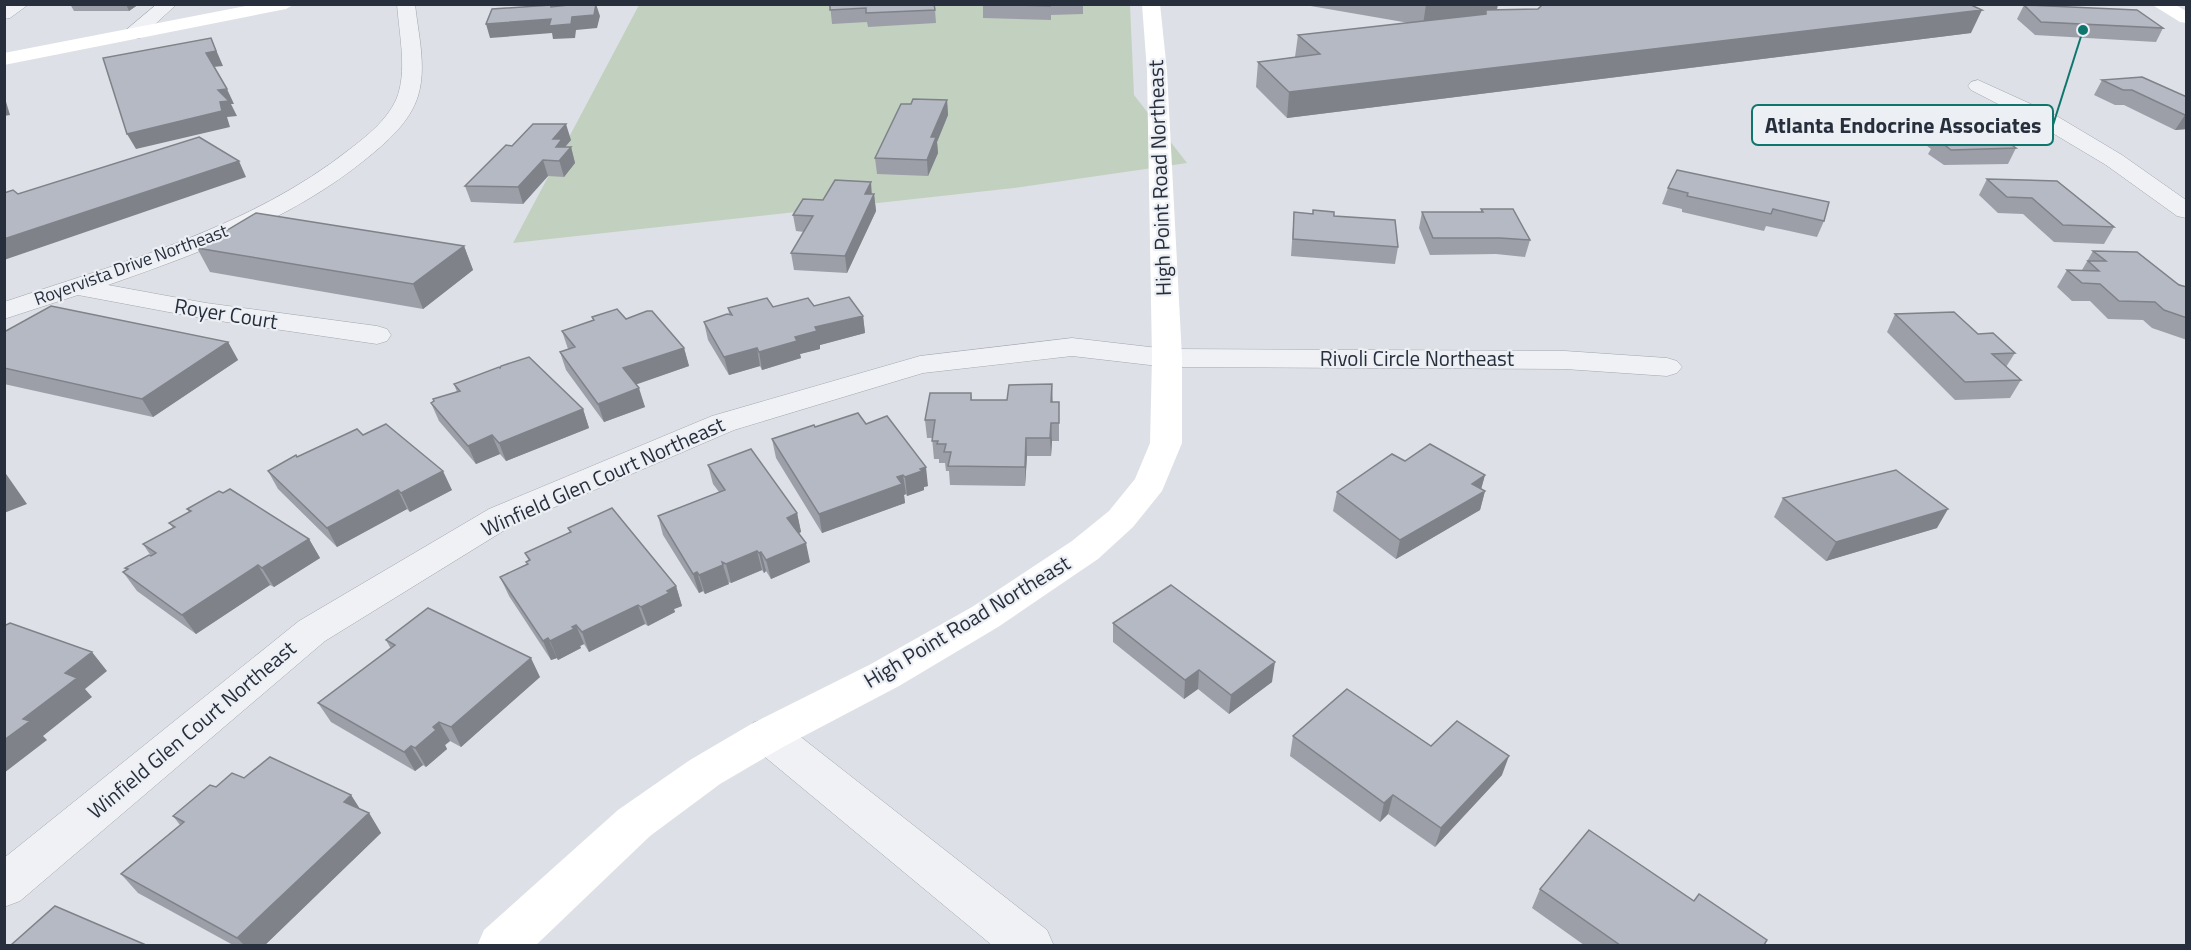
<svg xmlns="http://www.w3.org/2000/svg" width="2191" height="950" viewBox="0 0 2191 950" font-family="'Titillium Web',sans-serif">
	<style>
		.green { fill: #c2d0bf }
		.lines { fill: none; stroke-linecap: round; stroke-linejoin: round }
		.street-casing { stroke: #a3a7b0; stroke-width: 1 }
		.street { fill: #f0f1f5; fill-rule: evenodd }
		.secondary { fill: #fff; fill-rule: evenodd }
		.wall { fill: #9c9fa8 }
		.shaded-wall { fill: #7f8288 }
		.building { fill: #b5b9c3; stroke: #7f8288; stroke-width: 1.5 }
		.labels { text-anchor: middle; stroke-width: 4.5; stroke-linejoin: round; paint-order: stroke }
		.far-street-label { font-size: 18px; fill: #272e3c; stroke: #eceff4 }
		.street-label { font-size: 21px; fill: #272e3c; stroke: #eceff4 }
		.leader { fill: none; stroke: #0f766e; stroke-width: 2 }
		.callout-dot { fill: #0f766e; stroke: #eceff4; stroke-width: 2 }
		.callout { fill: #eceff4; stroke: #0f766e; stroke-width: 2 }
		.callout-label { font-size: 22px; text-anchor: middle; font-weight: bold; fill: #272e3c }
	</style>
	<rect width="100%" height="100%" fill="#dde0e6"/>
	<!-- green -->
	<path class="green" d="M639,5h491l4,90 53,68 -173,25 -501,55z"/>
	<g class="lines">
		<!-- street casing -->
		<g class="street-casing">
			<path id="street" d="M7,4h22l-19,14 -6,1v-13z
				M157,4h20l-37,34h-14l-2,-4 2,-4z
				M397,4h18c3,29 12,63 3,92 -8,26 -31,46 -52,63 -75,61 -167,94 -258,126l98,18 171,23 10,3 4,6 -4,6 -10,3 -171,-25 -128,-24 -74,24v-17c119,-40 246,-74 346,-153 17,-13 36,-28 46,-49 12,-28 3,-66 1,-96z
				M1978,80l77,35 67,40 64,45v18l-9,-2 -71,-51 -67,-40 -68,-35 -3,-4 3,-4z
				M1072,338l95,11 398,2 102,7 10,3 5,6 -5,6 -10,3 -102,-7 -398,-2 -95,-11 -149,17 -189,57 -221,95 -188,116 -305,260 -16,6v-49l295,-237 190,-112 223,-93 208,-60z
				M768,718l15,5 264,207 7,16h-61l-240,-199 -6,-12 6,-12z"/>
		</g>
		<!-- street -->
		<use href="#street" class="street"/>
		<!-- secondary -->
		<path class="secondary" d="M256,4h39l-9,5 -282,56v-12z
			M1142,4h18l7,67 15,287v85l-20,48 -29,36 -35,32 -100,68 -99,59 -116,61 -63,37 -70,52 -115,110h-58l7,-16 134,-120 72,-50 63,-37 118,-59 101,-57 100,-66 37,-30 26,-32 15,-36 2,-85 -5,-287z
			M2151,4h23l12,7v12l-6,-1z"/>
	</g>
	<!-- wall -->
	<path class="wall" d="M70,4h69l-10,7h-55z
		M830,4l105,6 1,13 -68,4 -1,-5 -35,2z
		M983,4h100v10l-32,1v5l-68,-2z
		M1299,4h199l-1,6 474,23 -684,85 -31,-31 2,-25 37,-5 3,-22 111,-12z
		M2024,5l139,23 -7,14 -121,-7 -18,-16z
		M2102,80l85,17v32l-12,1 -51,-25h-9l-21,-10z
		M947,100l1,15 -11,27 1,11 -10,23 -51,-2 -2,-16 36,-54z
		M1903,107l70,17 43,24 -8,16 -64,1 -16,-11 3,-5 -35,-27z
		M571,140l-6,7h6l4,16 -11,14 -16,-1 -25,28 -52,-2 -6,-16 47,-40z
		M1677,170l147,51 -7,16 -51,-11 -2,5 -82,-19v-3l-20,-5 6,-16z
		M1987,179l127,48 -10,17 -50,-2 -31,-28 -25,-1 -19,-18z
		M874,194l2,17 -29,62 -53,-3 -3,-17 13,-21 -8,-1 -3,-16 30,-15z
		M1481,209l49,31 -5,17 -29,-3 -66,1 -11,-27 3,-16h59z
		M1294,212l40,4 64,31 -3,17 -104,-8z
		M464,246l9,24 -50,39 -213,-37 -13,-24z
		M2093,251l94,36v53l-35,-12 -9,-8 -35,-1 -18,-18h-18l-15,-14 10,-17h15z
		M814,306l49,10 2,17 -45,12v4l-20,5 1,4 -39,12 -2,-4 -31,9 -21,-35 -4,-18 25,-8 -1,-6z
		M1895,314l83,20 37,19 -9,14 15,13 -11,18 -55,2 -68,-68z
		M592,317l34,2 58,29 5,18 -53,18 9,23 -41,15 -38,-52 -6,-18 8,-3 -6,-18 31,-10z
		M4,332l224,10 10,18 -85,57 -149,-33z
		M454,384l129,25 6,19 -83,33 -6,-7 -24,10 -37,-43 -8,-18 26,-11z
		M1052,384l1,18h6v39h-7l-1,15h-24l-2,30 -75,-1 -1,-14h-3l-1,-8h-6v-4h-5l-2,-21h-5l-2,-18 46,-27 1,7h35z
		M866,424l62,62 -4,1v3l-17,6 -1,-2 -2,1 1,8 -83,30 -46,-75 -4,-19 43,-12z
		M363,435l89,55 -42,22 -3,-3 -70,38 -59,-58 -10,-18 29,-14z
		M1405,461l80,14 -4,14 4,2 -5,19 -84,49 -63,-48 4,-19z
		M708,465l89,48 4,19 -2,1 11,29 -39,17 -5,-8 -2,2 -2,-3 -31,13 -3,-1 1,2 -24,10 -2,-3 -4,2 -36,-58 -5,-19 61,-24 -6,-8z
		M1783,498l154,30 -111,33 -52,-44z
		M187,509l122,30 11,19 -46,29 -4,-2 -74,49 -59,-43 -14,-19 4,-2 -2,-2 26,-12 -8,-12 30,-16 -4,-5 20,-11z
		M568,528l108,58 6,20 -8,3 1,3 -27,14 -3,-2 -56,28 -5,-8 -4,2 1,2 -23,12 -1,-2 -6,2 -42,-64 -9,-19 27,-13 -1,-2 3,-1 -4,-8 45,-20z
		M1113,623l159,59 -43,32 -31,-25 -14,10 -71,-57z
		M386,640l154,37 -79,70 -11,-6 -5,4 2,4 -21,18 -3,-2 -8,6 -84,-49 -13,-19 73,-54z
		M1293,736l209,39 -67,72 -47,-33 -8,8 -90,-66z
		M244,778l107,17 9,14 9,4 12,20 -116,112h-32l-95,-52 -17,-19 59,-49 -7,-9 43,-29z
		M1540,889l154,12 70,44h-180l-52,-37z"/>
	<!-- shaded-wall -->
	<path class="shaded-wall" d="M126,4h13l-10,7z
		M596,4l4,12 -3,12 -21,2 -1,8 -22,1 -1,-6 -62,5 -4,-14 86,-7z
		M1426,4h72l-3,12 -9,-6 -2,8 -61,7z
		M1982,10l-11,23 -684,85 2,-26z
		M211,38l12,28 -10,1 -7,-14z
		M227,89l7,15h-3l6,12 -10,1 3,10 -94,22 -9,-15 93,-32 -2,-12z
		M4,95l6,20 -6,1z
		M947,100l1,15 -11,27 1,11 -10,23 -1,-16 4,-23z
		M2185,115h2v14l-12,1z
		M566,124l5,16 -6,7h6l4,16 -11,14 -11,-38z
		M543,160l5,16 -25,28 -5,-17z
		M239,161l7,16 -242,83v-21z
		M871,182l1,15 2,-3 2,17 -29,62 -2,-17 20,-62z
		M464,246l9,24 -50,39 -10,-25z
		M863,316l2,17 -45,12v4l-20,5 1,4 -39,12 -3,-18 36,-15 20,-10z
		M228,342l10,18 -85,57 -11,-18z
		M684,348l5,18 -60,21 -6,-19z
		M757,348l3,18 -31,9 -5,-18z
		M639,388l6,19 -41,15 -6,-18z
		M583,409l6,19 -83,33 -7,-18z
		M1051,423l1,18 -1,15 -1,-18z
		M492,435l8,19 -24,10 -8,-18z
		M1026,438l1,18 -2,30v-19z
		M926,467l2,19 -4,1v3l-17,6 -2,-19 15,-8z
		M4,471l23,33 -23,9z
		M443,471l9,19 -42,22 -9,-19z
		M903,475l3,19 -2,1 1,8 -83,30 -3,-19 78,-37z
		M1485,475l-5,18 5,-2 -5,19 -84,49 4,-19z
		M398,490l9,19 -70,38 -10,-19z
		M1948,509l-11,19 -111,33 10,-19z
		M797,513l4,19 -10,5 -4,-19z
		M309,539l11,19 -46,29 -12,-19z
		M806,543l4,19 -39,17 -5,-19z
		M757,551l5,19 -31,13 -5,-19z
		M761,552l5,19 -2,2 -5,-20z
		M258,565l12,20 -74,49 -14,-19z
		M723,565l6,19 -24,10 -6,-19z
		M697,572l6,19 -4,2 -6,-19z
		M676,586l6,20 -8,3 1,3 -27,14 -7,-19 26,-16z
		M638,605l7,19 -56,28 -7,-20z
		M576,625l8,19 -4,2 1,2 -23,12 -8,-19z
		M548,638l9,20 -6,2 -8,-19z
		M92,652l15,19 -22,18 7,8 -49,39 4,4 -43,33v-33l61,-67z
		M531,658l9,19 -79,70 -10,-20z
		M1275,662l-3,20 -43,32 2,-19z
		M1199,670l-1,19 -14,10 1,-19z
		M439,722l11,19 -5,4 2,4 -21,18 -11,-19 18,-21z
		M411,746l12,19 -8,6 -11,-19z
		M1509,756l-7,19 -67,72 6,-19z
		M351,795l12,19 -19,-12z
		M1393,795l-5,19 -8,8 4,-19z
		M369,813l12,20 -116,112h-21l-7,-7z"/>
	<!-- building -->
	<path class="building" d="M578,4h18l-2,11 -22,2 -1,7 -22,2 2,-7 -65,5 6,-15 59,-4v2z
		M830,4h104l1,6 -69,3v-5l-36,2z
		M986,4h64v2z
		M1543,4h426l13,6 -693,82 -31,-30 62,-8 -22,-19 188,-21v-4l52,-1z
		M2024,5l113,5 26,18 -122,-6z
		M211,38l5,13 -10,2 21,36 -9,1 11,11 -9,1 2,9 -95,23 -24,-76z
		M2142,77l45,20v18h-2l-53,-25h-9l-21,-10z
		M913,99l34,1 -16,37h5l-9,23 -52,-2 26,-54h10z
		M1948,106l25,18h8l35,24 -65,2 -15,-12h9l-42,-31z
		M533,124h33l-13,15h9l-6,8h15l-12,14 -16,-1 -25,27 -53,-1 41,-41 6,1z
		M199,137l40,24 -235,78v-46l9,-3 5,4z
		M1677,170l152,32 -5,19 -51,-12 -2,5 -84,-18 1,-3 -20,-5z
		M1987,179l70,2 57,46 -51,-2 -31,-27 -25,-1z
		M835,180l36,2 -6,12h9l-29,62 -54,-3 22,-37 -20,-1 10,-16 20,1z
		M1481,209h32l17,31 -30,-2h-67l-11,-26h61z
		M1313,210l21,2v4l61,4 3,27 -105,-8 1,-27 19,2z
		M256,213l208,33 -51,38 -216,-36z
		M2093,251l44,1 42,33 8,2v31l-23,-8 -9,-8 -36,-1 -19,-17 -18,-1 -15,-13 32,1 -11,-10h18z
		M849,297l14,19 -48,11 2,4 -22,6 2,4 -38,11 -2,-4 -33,9 -20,-35 23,-8 5,1 -4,-7 39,-10 6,9 35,-9 6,8z
		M51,306l177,36 -86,57 -138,-31v-36z
		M617,309l9,10 21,-8h5l32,37 -61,20 16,20 -41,16 -38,-52 15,-5 -13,-16 32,-11 -2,-3z
		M1954,312l24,22 15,-1 22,20 -23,1 29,26 -56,2 -70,-68z
		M529,357l54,52 -84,34 -7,-8 -24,11 -37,-43 3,-2 -1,-2 27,-8 -6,-7 45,-17 1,1 1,-2z
		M1052,384l-1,18h8v21h-8l-1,15h-24l-1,29 -77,-1 3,-14h-7l2,-8h-9l1,-3h-6l3,-21h-10l5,-27h41v7h36l2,-15z
		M858,413l8,11 21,-8 39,51 -6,2 2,2 -17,6 -2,-2 -6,2 5,7 -83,30 -47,-75 42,-14 1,2z
		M386,424l57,47 -42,22 -3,-3 -71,38 -59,-57 28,-16 1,2 60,-28 6,6z
		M1430,444l55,31 -13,9 13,7 -85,49 -63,-48 55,-38 13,7z
		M751,449l46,64 -10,5 19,25 -40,17 -5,-8 -2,1 -2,-2 -31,13 -4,-2 1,3 -24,10 -2,-3 -4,2 -35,-58 67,-26 -17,-25z
		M1896,470l52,39 -112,33 -53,-44z
		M230,489l79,50 -47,29 -4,-3 -76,50 -59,-43 5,-3 -3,-1 24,-13 2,1 5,-3 -13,-9 32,-17 -6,-4 22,-12 -4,-2 32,-18 4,2z
		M612,508l64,78 -9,5 2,2 -28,14 -3,-2 -56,27 -6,-7 -4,2 2,2 -24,12 -2,-3 -5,3 -43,-64 28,-13 -2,-2 4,-2 -5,-7 46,-21 -3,-4z
		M1171,585l104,77 -44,33 -32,-25 -14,10 -72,-57z
		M428,608l103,50 -80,69 -12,-5 -6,5 3,3 -21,18 -4,-2 -7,6 -86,-49 77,-58 -9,-5z
		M10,623l82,29 -27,21 12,5 -54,41 7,2 -26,19v-114z
		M1347,689l84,57 26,-25 52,35 -68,72 -48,-33 -9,8 -91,-67z
		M270,757l81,38 -7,7 25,11 -132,125 -116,-64 63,-52 -11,-6 37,-31 6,2 16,-14 12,5z
		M1589,830l105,71 5,-7 68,46 -3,5h-144l-80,-56z
		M55,906l91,39h-135z"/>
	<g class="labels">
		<!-- far-street labels -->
		<g class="far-street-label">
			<text transform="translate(131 265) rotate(-20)" y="6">Royervista Drive Northeast</text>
		</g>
		<!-- street labels -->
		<g class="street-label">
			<text transform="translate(1160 178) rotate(-92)" y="7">High Point Road Northeast</text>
			<text transform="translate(226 314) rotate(9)" y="7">Royer Court</text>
			<text x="1417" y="366">Rivoli Circle Northeast</text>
			<text transform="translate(603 477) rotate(-24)" y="7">Winfield Glen Court Northeast</text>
			<text transform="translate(967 622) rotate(-31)" y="7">High Point Road Northeast</text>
			<text transform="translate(192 730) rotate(-40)" y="7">Winfield Glen Court Northeast</text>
		</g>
	</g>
	<!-- callouts -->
	<path class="leader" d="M2083 30L2053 125"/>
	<circle class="callout-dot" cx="2083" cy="30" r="6"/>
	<rect class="callout" x="1752" y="105" width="301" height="40" rx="6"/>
	<g class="callout-label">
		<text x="1903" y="133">Atlanta Endocrine Associates</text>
	</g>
	<!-- border -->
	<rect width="2191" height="950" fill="none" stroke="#272e3c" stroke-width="12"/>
</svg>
